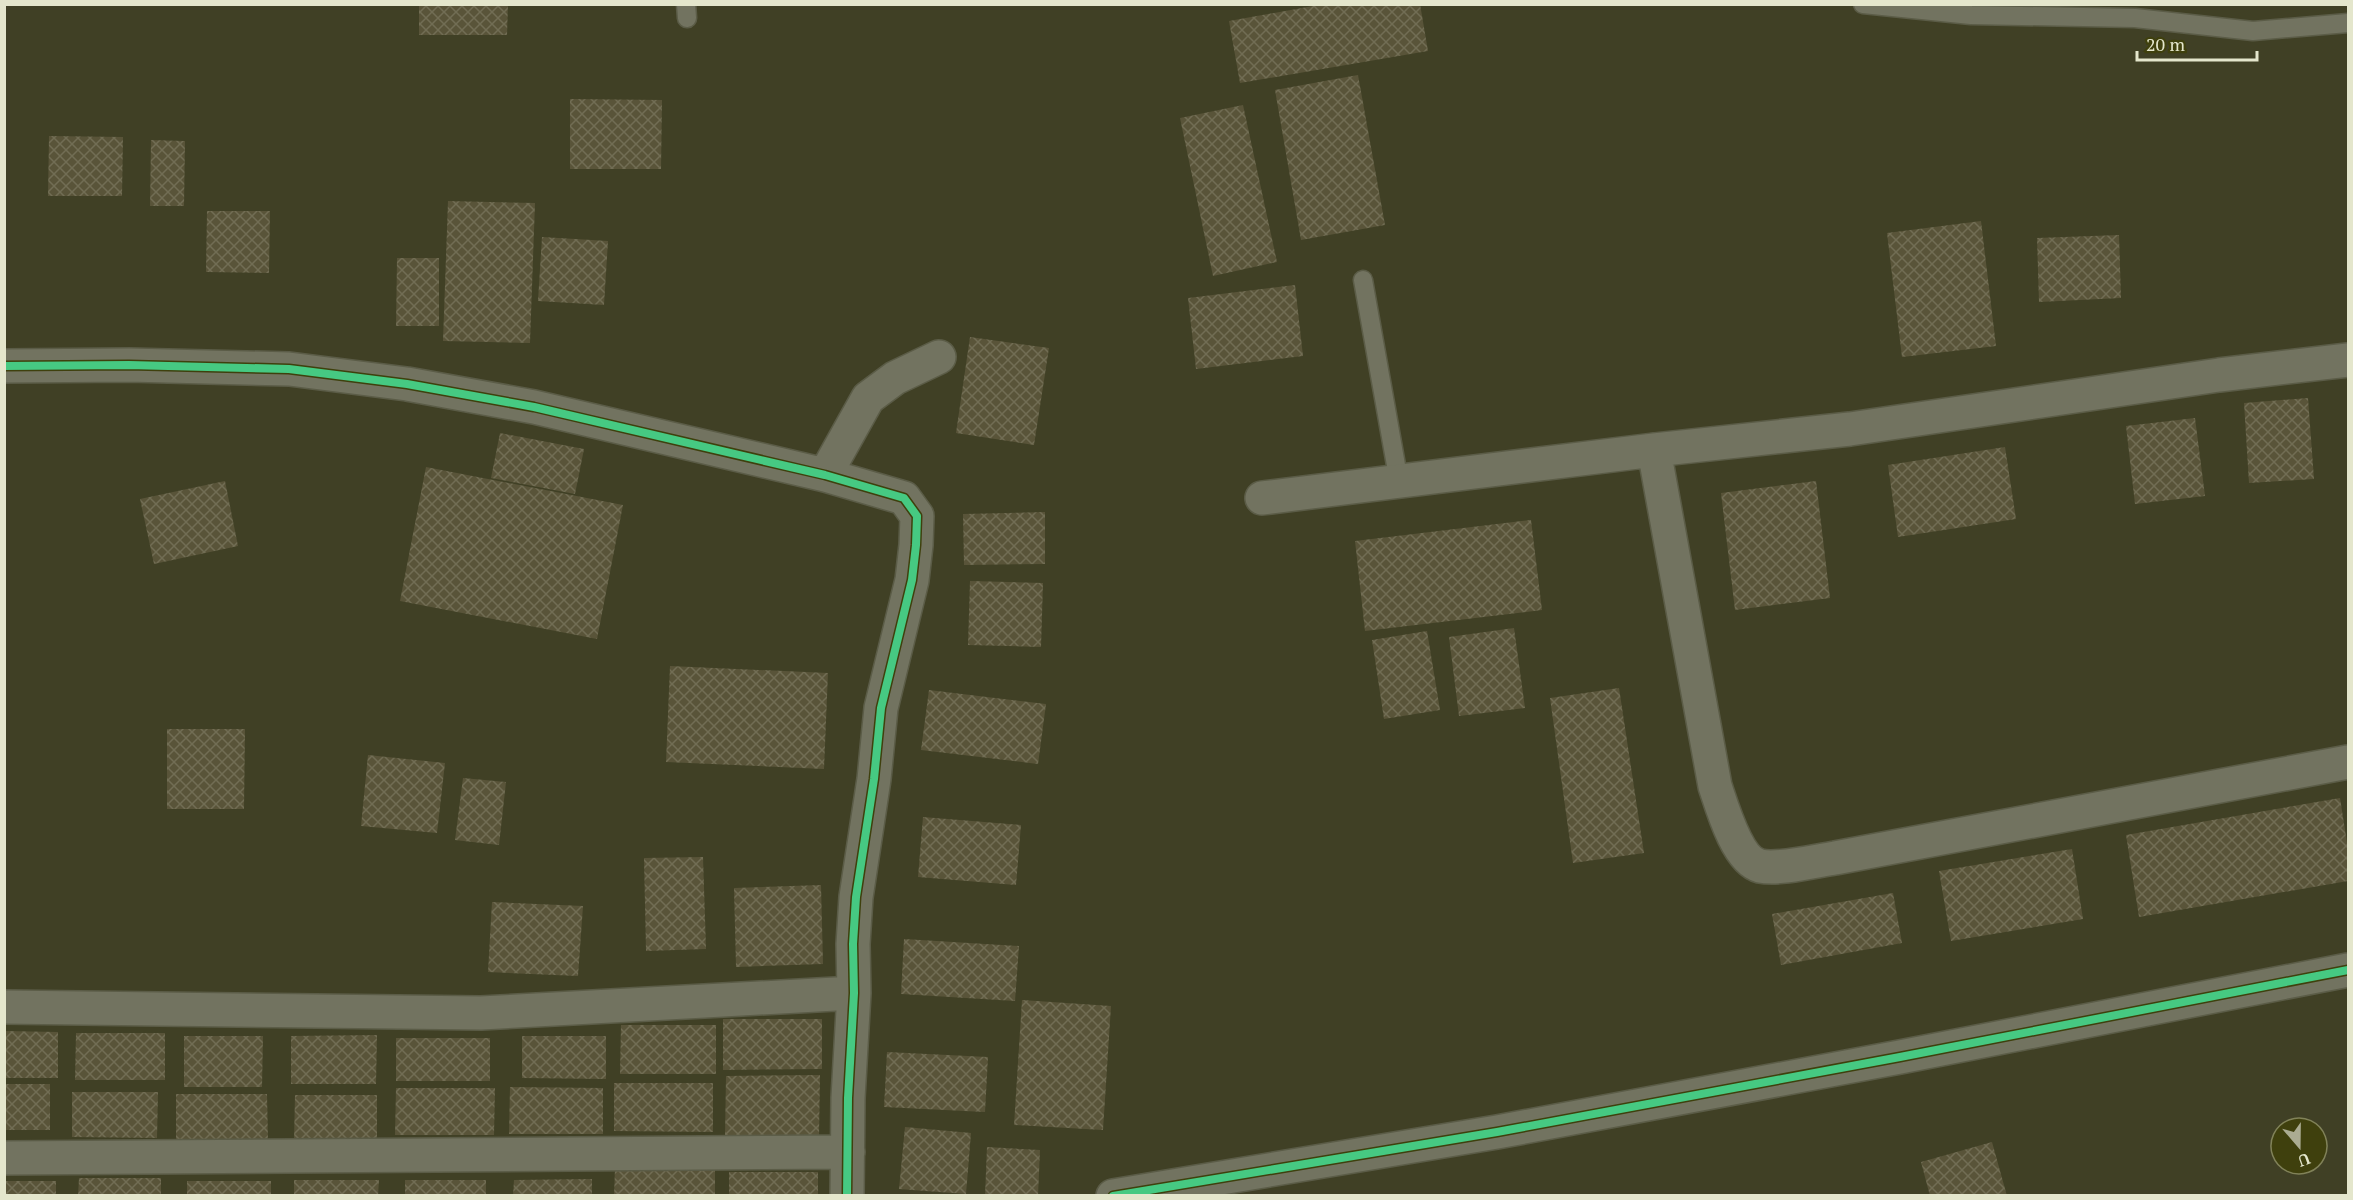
<svg xmlns="http://www.w3.org/2000/svg" width="2353" height="1200" viewBox="0 0 2353 1200" font-family="'PT Serif',serif">
	<style>
		.building { fill: url(#building-cross-hatch) }
		.lines { fill: none; stroke-linecap: round; stroke-linejoin: round }
		.service-casing { stroke: #5b5c47; stroke-width: 21 }
		.minor-casing { stroke: #5b5c47; stroke-width: 36 }
		.service { stroke: #727360; stroke-width: 18 }
		.minor { stroke: #727360; stroke-width: 33 }
		.cycleway-casing { stroke: #3f400d; stroke-width: 11 }
		.cycleway { stroke: #46c982; stroke-width: 8 }
	</style>
	<defs>
		<pattern id="building-cross-hatch" width="8" height="8" patternUnits="userSpaceOnUse" patternTransform="scale(1.5)"><rect width="8" height="8" fill="#595439"/><path d="M0 0l8 8M0 8l8-8" fill="none" stroke="#716d54"/></pattern>
	</defs>
	<rect width="100%" height="100%" fill="#404025"/>
	<!-- building -->
	<path class="building" d="M419,4h89l-1,31h-88z
		M1324,4h96l8,47 -188,32 -11,-62z
		M1358,75l27,150 -84,15 -26,-150z
		M570,99l92,1 -1,69h-91z
		M1243,105l34,157 -64,14 -33,-158z
		M49,136l74,1 -1,59h-74z
		M151,140l34,1 -1,65h-34z
		M448,201l87,2 -5,140 -87,-2z
		M207,211h63l-1,62 -63,-1z
		M1981,221l15,125 -94,11 -15,-124z
		M2119,235l2,63 -82,4 -2,-64z
		M542,237l66,4 -4,64 -66,-4z
		M397,258h42v68h-43z
		M1295,285l8,71 -107,13 -8,-71z
		M970,337l79,11 -15,97 -78,-12z
		M2308,398l6,81 -65,4 -5,-80z
		M2195,418l10,78 -70,8 -9,-78z
		M500,433l84,16 -9,45 -84,-16z
		M2005,447l11,72 -118,18 -10,-72z
		M426,467l197,38 -26,134 -197,-38z
		M225,481l13,65 -84,18 -14,-65z
		M1816,481l14,117 -95,12 -14,-117z
		M1045,512v52l-81,1 -1,-51z
		M1531,520l11,90 -177,21 -10,-90z
		M970,581l73,2 -2,64 -73,-2z
		M1514,628l11,80 -66,8 -10,-79z
		M1427,631l13,79 -56,9 -12,-79z
		M670,666l158,7 -4,96 -158,-7z
		M1619,688l25,165 -71,10 -23,-165z
		M929,690l117,14 -8,60 -117,-14z
		M167,729h78l-1,80h-77z
		M368,755l77,8 -8,70 -76,-7z
		M463,778l43,4 -7,63 -44,-5z
		M2340,798l8,51v32l-209,36 -13,-82z
		M923,817l98,8 -5,60 -98,-8z
		M2072,849l11,70 -132,22 -12,-70z
		M703,857l3,92 -60,2 -2,-93z
		M821,885l2,79 -87,3 -2,-79z
		M1893,893l9,50 -121,22 -9,-51z
		M492,902l91,4 -5,70 -90,-4z
		M904,939l115,7 -4,55 -114,-7z
		M1022,1000l89,6 -8,124 -89,-5z
		M723,1019h99v50l-99,1z
		M621,1025h95v49h-96z
		M4,1031l54,1v46h-54z
		M76,1033h89v47h-90z
		M377,1035l-1,49h-85v-48z
		M184,1036h79l-1,51h-78z
		M522,1036h84v43l-84,-1z
		M396,1038h94v43h-94z
		M887,1052l101,5 -3,55 -101,-5z
		M820,1075l-1,62 -94,-1 1,-60z
		M614,1083h99v49l-99,-1z
		M4,1084h46v46h-46z
		M510,1087l93,1v46h-94z
		M396,1088h99l-1,47h-99z
		M72,1092h86l-1,46 -85,-1z
		M176,1094h91l1,47h-92z
		M295,1095h82v44l-83,1z
		M905,1127l66,6 -5,61 -67,-5z
		M1992,1142l15,54h-77l-9,-34z
		M987,1147l53,3 -2,46h-53z
		M615,1168h100v28h-101z
		M729,1172h89v24h-89z
		M79,1178h82v18h-83z
		M592,1179v17h-79l1,-16z
		M294,1180h85l-1,16h-84z
		M405,1180h81v16h-81z
		M4,1181h52v15h-52z
		M187,1181h84v15h-84z"/>
	<g class="lines">
		<!-- service casing -->
		<g class="service-casing">
			<path id="service" d="M686,4l1,14
				M1863,4l108,11 164,3 118,13 95,-8
				M1363,280l36,202"/>
		</g>
		<!-- minor casing -->
		<g class="minor-casing">
			<path id="minor" d="M4,366l125,-1 160,4 118,15 127,23 291,68 79,23 13,18 -1,29 -4,35 -31,128 -7,71 -18,118 -3,47 1,49 -6,105 -1,98
				M1654,450l61,336c7,21 22,74 45,80 20,4 55,-5 75,-8l513,-96
				M825,475l43,-77 27,-20 44,-21
				M1262,498l392,-48 196,-21 369,-54 129,-15
				M4,1007l477,6 373,-20
				M4,1158l844,-6
				M1113,1196l384,-64 403,-75 448,-87"/>
		</g>
		<!-- service -->
		<use href="#service" class="service"/>
		<!-- minor -->
		<use href="#minor" class="minor"/>
		<!-- cycleway casing -->
		<g class="cycleway-casing">
			<path id="cycleway" d="M4,366l125,-1 160,4 118,15 127,23 291,68 79,23 13,18 -1,29 -4,35 -31,128 -7,71 -18,118 -3,47 1,49 -6,105 -1,98
				M1113,1196l384,-64 403,-75 448,-87"/>
		</g>
		<!-- cycleway -->
		<use href="#cycleway" class="cycleway"/>
	</g>
	<!-- border -->
	<rect width="2353" height="1200" fill="none" stroke="#e4e6cc" stroke-width="12"/>
	<!-- north arrow -->
	<g transform="translate(2299 1146) rotate(160)"><circle r="28" fill="#3f400d" stroke="#818259" stroke-width="1.5"/>
	<path d="M0-4.5L10 22L0 15L-10 22Z" fill="#abac92"/>
	<text y="-9" font-size="16" font-weight="bold" text-anchor="middle" fill="#e4e6cc">U</text>
	</g>
	<!-- scale -->
	<path d="M2137 51v9h120v-9" fill="none" stroke="#e4e6cc" stroke-width="3"/>
	<text x="2146" y="51" font-size="18" fill="#e4e6cc" stroke="#3f400d" stroke-width="4.5" paint-order="stroke">20 m</text>
</svg>
